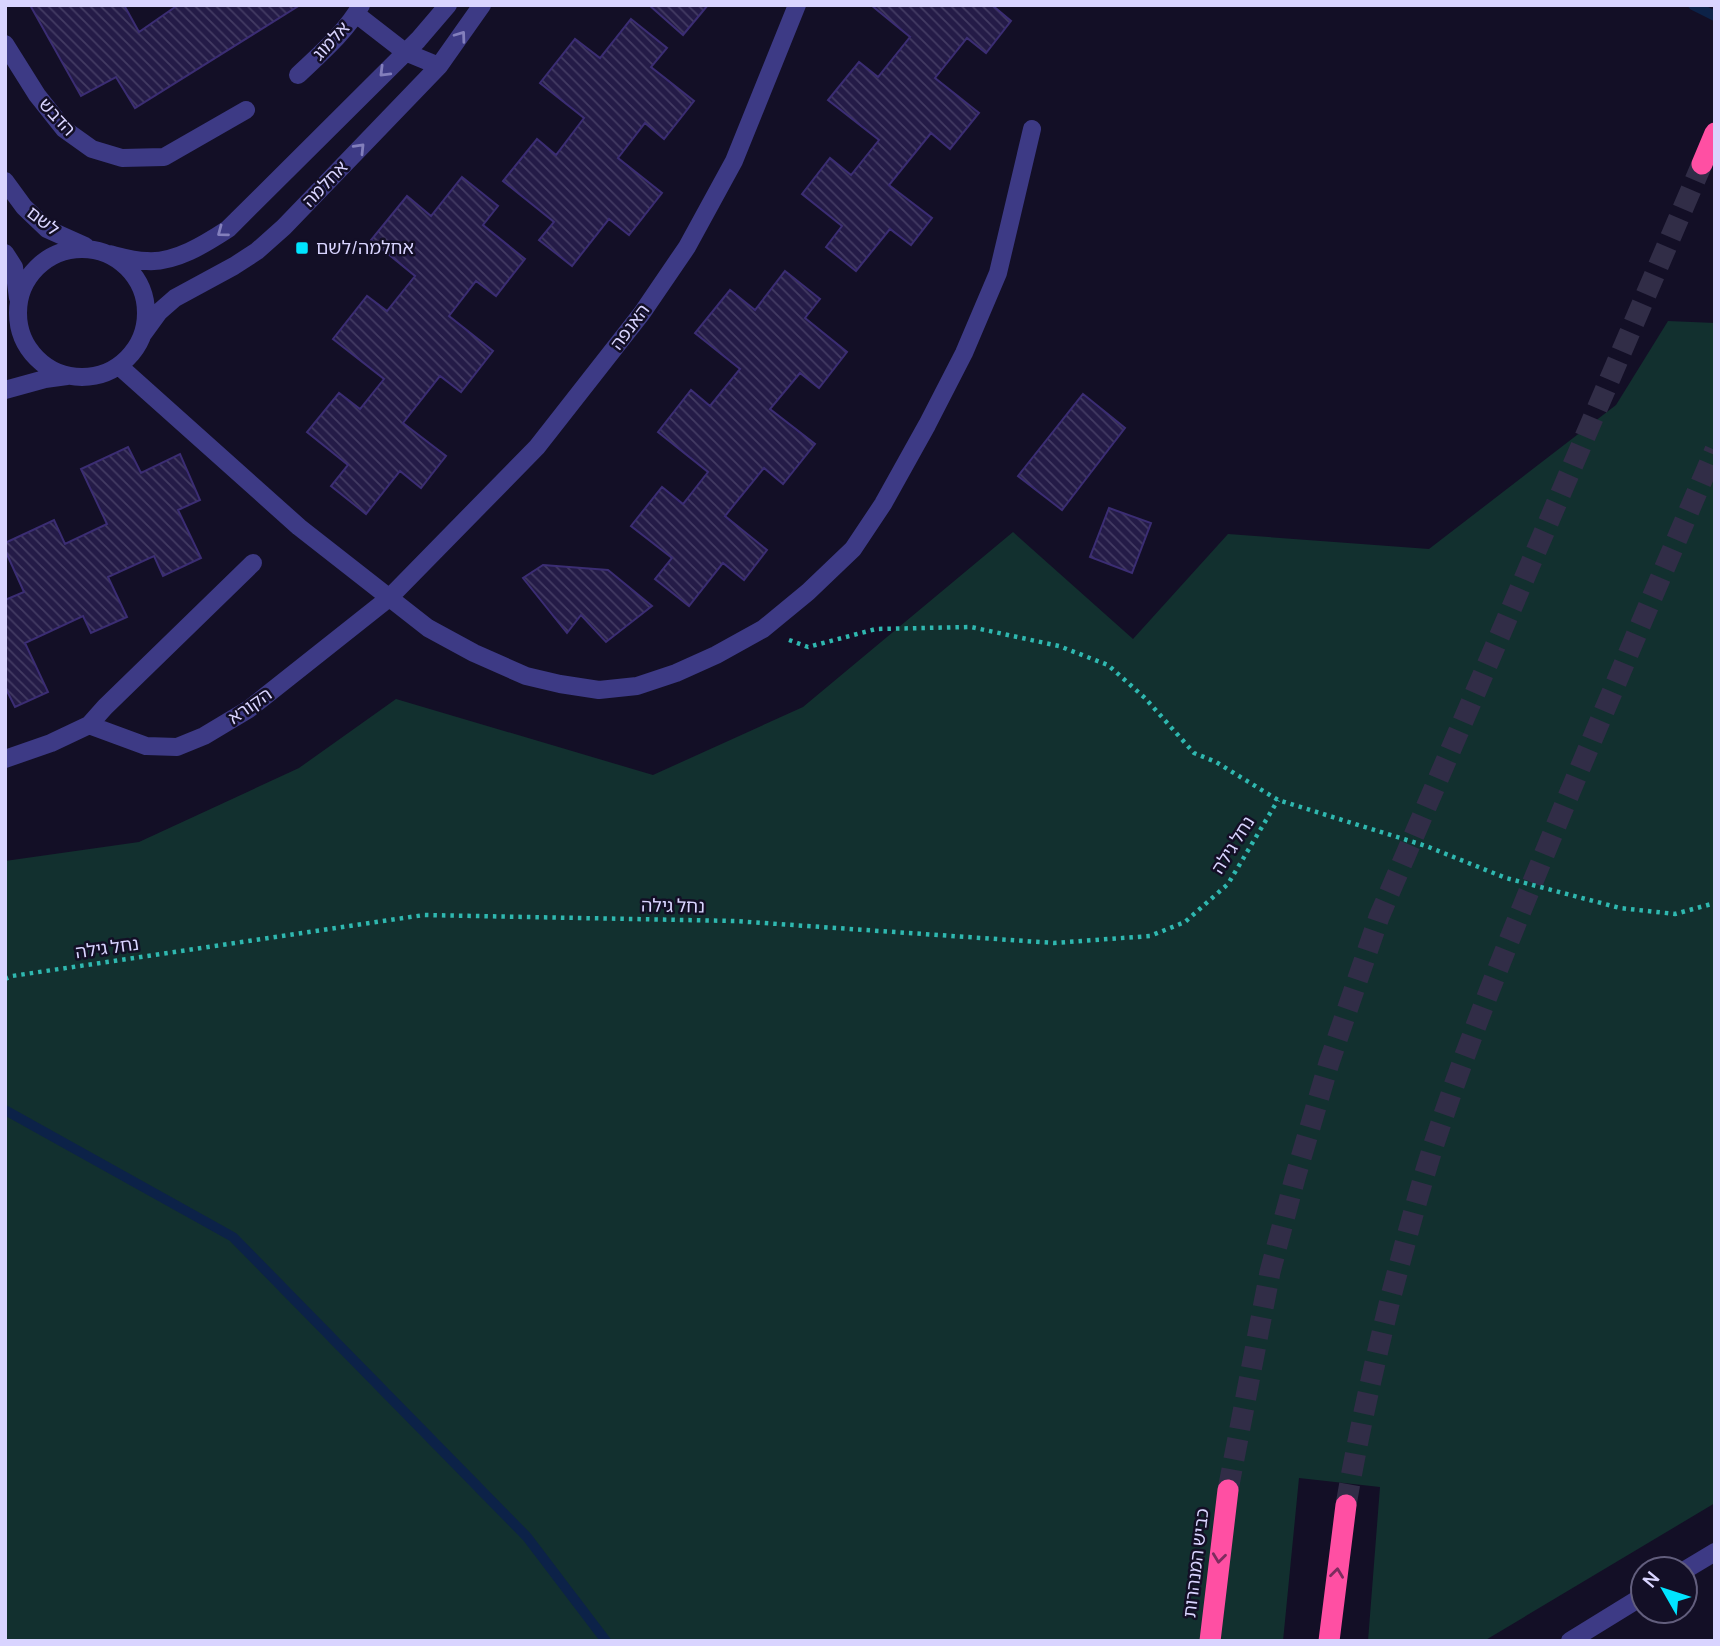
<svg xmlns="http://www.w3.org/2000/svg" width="1720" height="1646" viewBox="0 0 1720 1646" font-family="Manrope,'Noto Sans Hebrew',sans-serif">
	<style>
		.grass { fill: #12302f }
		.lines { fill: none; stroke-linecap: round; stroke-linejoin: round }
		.stream { stroke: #0c2248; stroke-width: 10 }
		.building { fill: url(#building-back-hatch); stroke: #3b2d73; stroke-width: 2 }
		.highway-tunnel { stroke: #312d47; stroke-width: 21; stroke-dasharray: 21 10; stroke-linecap: butt }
		.path { stroke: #2fb8b0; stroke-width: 4.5; stroke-dasharray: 3.5 5; stroke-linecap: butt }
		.minor { stroke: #3d3a85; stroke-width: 18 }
		.highway { stroke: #ff4fa3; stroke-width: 21 }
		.oneway { stroke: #837fbc }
		.oneway2 { stroke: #7d2c5e }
		.poi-dot { fill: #00e5ff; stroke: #130f26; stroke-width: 2.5 }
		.labels { text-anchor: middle; stroke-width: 5; stroke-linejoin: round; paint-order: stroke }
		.street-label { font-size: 18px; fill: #d9d4ff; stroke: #130f26 }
		.poi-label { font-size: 18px; fill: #d9d4ff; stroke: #130f26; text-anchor: start }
	</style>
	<defs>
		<pattern id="building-back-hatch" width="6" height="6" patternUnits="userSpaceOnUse" patternTransform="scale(1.75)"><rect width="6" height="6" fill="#241b47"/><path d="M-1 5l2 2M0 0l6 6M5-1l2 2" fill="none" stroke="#433b63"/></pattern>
	</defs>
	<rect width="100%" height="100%" fill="#130f26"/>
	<!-- grass -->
	<path class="grass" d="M1668,321l47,2v1180l-231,138h-116l12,-154 -81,-9 -16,163h-1278v-780l134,-19 160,-74 97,-69 257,76 150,-68 210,-175 120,107 95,-105 201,15 187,-144z"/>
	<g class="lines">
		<!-- stream -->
		<path class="stream" d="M1693,5l22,11
			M5,1110l228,127 294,300 79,104"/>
	</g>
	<!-- building -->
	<path class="building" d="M30,5h94l15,27 39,-27h122l-165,103 -19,-31 -35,19z
		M649,5h59l-25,30z
		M871,5h121l19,16 -25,32 -19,-15 -32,40 44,35 -29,36 -19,-16 -42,52 43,33 -21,27 -21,-16 -34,42 -30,-24 16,-21 -40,-32 28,-36 21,17 28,-35 -51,-40 31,-38 19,15 32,-40z
		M631,19l36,29 -16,19 43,34 -30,38 -19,-16 -27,35 44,35 -33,42 -20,-16 -37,47 -33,-26 15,-18 -51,-41 34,-42 19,16 28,-37 -44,-35 35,-44 25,19z
		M462,177l36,29 -15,19 42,34 -29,37 -20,-15 -27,35 44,35 -32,41 -21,-16 -37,47 43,33 -25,32 -21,-17 -34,43 -35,-28 17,-21 -41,-33 32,-39 21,16 24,-30 -51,-40 34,-43 20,15 28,-35 -44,-36 36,-44 24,20z
		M785,271l35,28 -15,19 42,34 -28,36 -19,-15 -30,36 45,35 -32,40 -19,-16 -39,48 42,34 -23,30 -21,-17 -34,43 -34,-27 17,-21 -41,-32 31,-39 21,17 25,-32 -50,-40 33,-42 19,16 30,-37 -45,-36 35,-43 25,20z
		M1083,394l42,34 -63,82 -44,-34z
		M128,447l13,26 39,-19 20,46 -22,10 23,48 -38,18 -9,-20 -46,21 19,40 -36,16 -8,-17 -58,27 23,49 -33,15 -10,-20v-87l19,-8 -19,-42v-7l49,-23 11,24 42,-20 -26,-55z
		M1109,508l42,15 -19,50 -42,-16z
		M543,565l65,5 44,36 -46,36 -25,-27 -14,18 -44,-55z"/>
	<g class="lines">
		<!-- highway-tunnel -->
		<path class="highway-tunnel" d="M1228,1490l42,-218 25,-94 34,-115 50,-146 323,-753
			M1346,1505c12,-70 28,-140 45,-209 13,-49 26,-98 41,-146 40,-122 89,-240 138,-358 48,-114 96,-228 145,-342"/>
		<!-- path -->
		<path class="path" d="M789,640l19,7 68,-18 95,-2 88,19 49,19 37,33 49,55 22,9 62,38 148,46 80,32 114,30 55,6 40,-11
			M5,979l7,-3 412,-61 311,6 319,22 96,-7 35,-14 43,-38 50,-84"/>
		<!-- minor -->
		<path class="minor" d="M356,14l49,38 34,14
			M5,44l32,51 27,34 28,20 30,9 42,-1 82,-47
			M298,75c21,-20 49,-44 63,-70
			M5,181l19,26 23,22 38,17
			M18 313a64 64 0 1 1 128 0a64 64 0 1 1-128 0Z
			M5,253l9,14 4,31
			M109,254c12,3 25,7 38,7 28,2 58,-17 81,-32l190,-189 30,-35
			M143,334l16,-22 16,-14 59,-32 23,-15 27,-24 155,-161 43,-61
			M119,366l180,161 129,101 46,25 52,23 34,8 39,6 38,-4 39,-13 40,-18 47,-26 45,-37 45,-43 30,-45 44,-79 37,-72 34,-80 34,-144
			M5,390l40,-11 22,-3
			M89,725l57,21 31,1 27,-11 45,-27 140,-111 148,-151 105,-134 45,-66 47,-86 63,-156
			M5,759l46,-16 38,-18 16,-18 148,-144
			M1685,1570l30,-18
			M1570,1641l73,-45"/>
		<!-- highway -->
		<path class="highway" d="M1702,164l13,-31
			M1210,1641l18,-151
			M1329,1641l17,-136"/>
	</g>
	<!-- one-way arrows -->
	<defs><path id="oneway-chevron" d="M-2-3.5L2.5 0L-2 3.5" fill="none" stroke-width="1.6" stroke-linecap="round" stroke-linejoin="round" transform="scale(1.75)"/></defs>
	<g class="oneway">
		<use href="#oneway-chevron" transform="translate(461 36) rotate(-54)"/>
		<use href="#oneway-chevron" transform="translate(384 72) rotate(135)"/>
		<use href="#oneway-chevron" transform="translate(360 148) rotate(-46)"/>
		<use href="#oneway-chevron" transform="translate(222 232) rotate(143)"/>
	</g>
	<g class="oneway2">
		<use href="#oneway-chevron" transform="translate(1219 1558) rotate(97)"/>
		<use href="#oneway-chevron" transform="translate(1337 1573) rotate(-83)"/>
	</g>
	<!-- markers -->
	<rect class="poi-dot" x="295" y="241" width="14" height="14" rx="3.5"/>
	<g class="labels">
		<!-- street labels -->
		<g class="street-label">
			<text transform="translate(331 41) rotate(-47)" y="6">אלמוג</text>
			<text transform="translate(57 117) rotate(47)" y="6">הדבש</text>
			<text transform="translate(325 184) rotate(-46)" y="6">אחלמה</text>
			<text transform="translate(43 221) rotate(38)" y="6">לשם</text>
			<text transform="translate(630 327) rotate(-53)" y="6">האנפה</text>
			<text transform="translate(250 706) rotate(-35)" y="6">הקורא</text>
			<text transform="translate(1233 845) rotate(-58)" y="6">נחל גילה</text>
			<text transform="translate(673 906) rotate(1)" y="6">נחל גילה</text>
			<text transform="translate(107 948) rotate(-8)" y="6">נחל גילה</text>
			<text transform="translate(1196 1563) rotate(-83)" y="6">כביש המנהרות</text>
		</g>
		<!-- poi labels -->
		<g class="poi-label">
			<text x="316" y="254">אחלמה/לשם</text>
		</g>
	</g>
	<!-- border -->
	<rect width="1720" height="1646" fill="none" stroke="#d9d4ff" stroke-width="14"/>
	<!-- north arrow -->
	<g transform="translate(1664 1590) rotate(309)"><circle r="33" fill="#130f26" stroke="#625e7d" stroke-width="2"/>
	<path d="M0-5L12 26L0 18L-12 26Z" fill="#00e5ff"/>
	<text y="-10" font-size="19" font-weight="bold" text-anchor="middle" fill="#d9d4ff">N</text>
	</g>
</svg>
